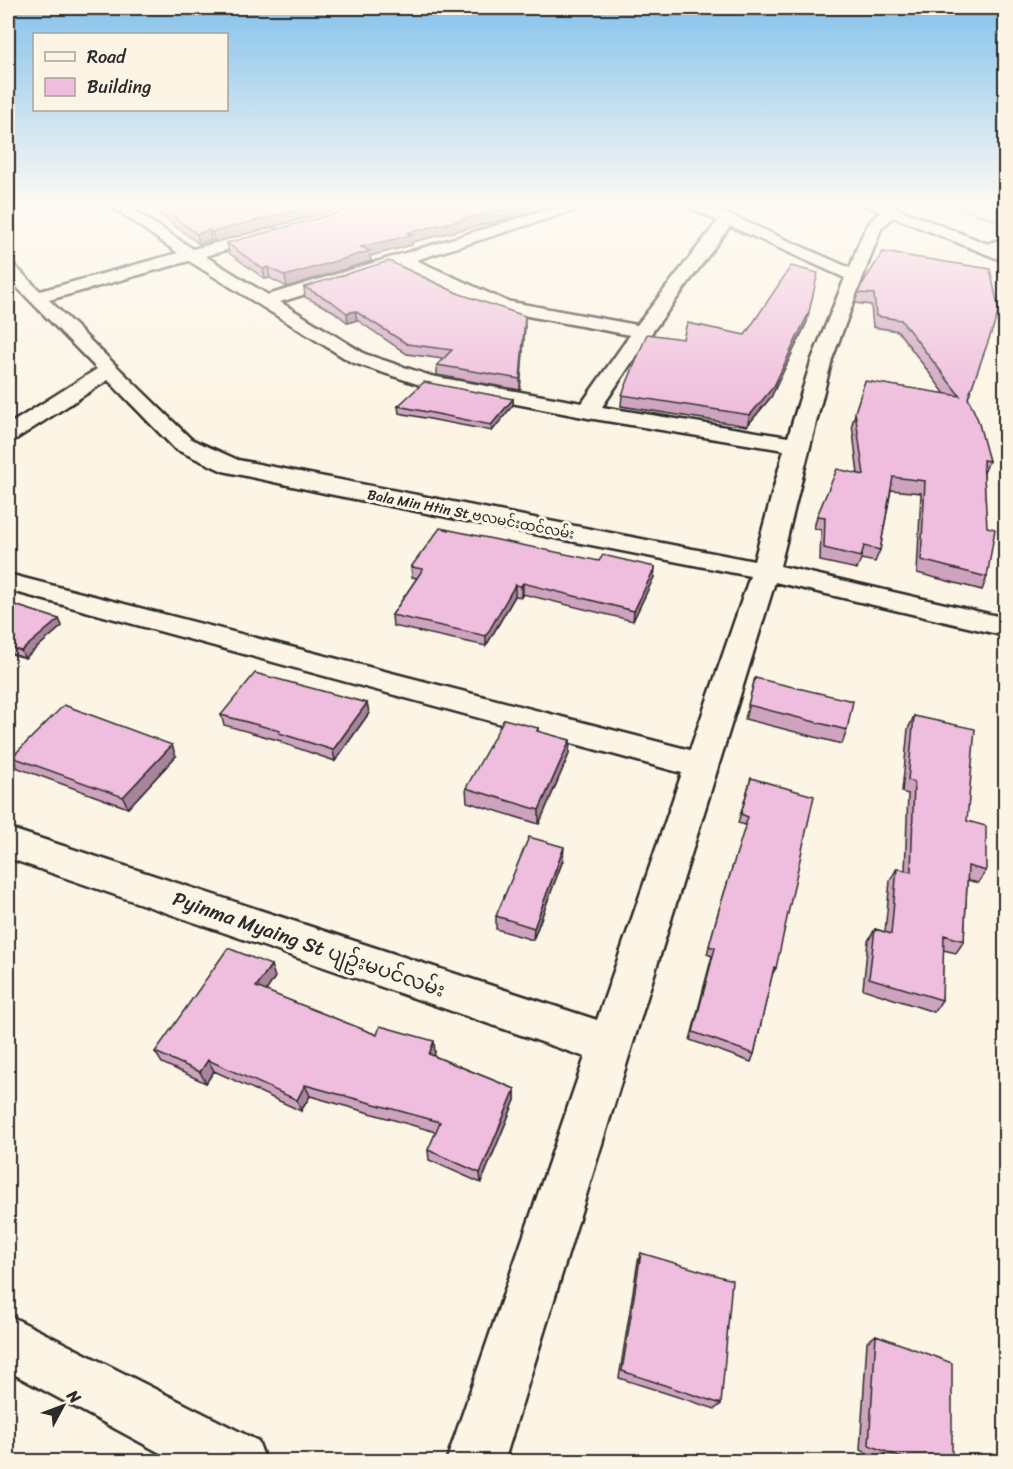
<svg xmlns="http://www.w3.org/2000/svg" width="1013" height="1469" viewBox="0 0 1013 1469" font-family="Sriracha,'Noto Sans Myanmar',sans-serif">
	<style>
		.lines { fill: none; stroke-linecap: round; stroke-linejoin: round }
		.stream { fill: #6892a2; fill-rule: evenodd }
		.street-casing { stroke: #2b2b2b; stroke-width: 5 }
		.secondary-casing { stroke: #2b2b2b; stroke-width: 5 }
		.street { fill: #fcf5e5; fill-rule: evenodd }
		.secondary { fill: #fcf5e5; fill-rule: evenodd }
		.wall { fill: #cea3be; stroke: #2b2b2b; stroke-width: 1.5 }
		.shaded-wall { fill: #a7849b; stroke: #2b2b2b; stroke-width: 1.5 }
		.building { fill: #efbddd; stroke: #2b2b2b; stroke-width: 1.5 }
		.labels { text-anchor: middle; stroke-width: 6; stroke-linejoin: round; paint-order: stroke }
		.far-street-label { font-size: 14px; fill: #2b2b2b; stroke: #fcf5e5 }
		.near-street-label { font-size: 20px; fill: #2b2b2b; stroke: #fcf5e5 }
	</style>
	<rect width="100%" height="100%" fill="#fcf5e5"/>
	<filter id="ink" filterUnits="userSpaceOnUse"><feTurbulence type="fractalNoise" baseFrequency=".0167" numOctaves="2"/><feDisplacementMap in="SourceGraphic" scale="12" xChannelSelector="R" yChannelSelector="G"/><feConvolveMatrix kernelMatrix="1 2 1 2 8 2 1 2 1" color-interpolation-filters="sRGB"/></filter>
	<g filter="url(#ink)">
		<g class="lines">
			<!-- stream -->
			<path class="stream" d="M944,203h7l55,19v4z"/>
			<!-- street casing -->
			<g class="street-casing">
				<path id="street" d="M107,203h16l70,46 78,-21 6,2 2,3 -2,3 -72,20 63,39 301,-92h21l-2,3 -172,54 90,41 131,24 81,-104 -31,-15 -2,-3h18l147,65c8,-22 16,-55 42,-61l7,4 -18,18 -49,130 -52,207 226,52v18l-231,-54 -271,880h-58l139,-405 -577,-199v-30l589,192 85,-247 -674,-183v-16l682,176 60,-174 -416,-81 -111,-24 -48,-22 -67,-69 -92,59 -8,2v-16l89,-56 -89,-91v-14l6,1 26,26 138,-38zM730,226l115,52 -33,81 -24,78 -186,-30 48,-72zM189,261l162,101 69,23 168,33 196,32 -30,111 -516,-101 -47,-21 -142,-139zM400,265l95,45 135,25 -48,68 -151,-27 -66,-22 -85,-52z
					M1006,238v10l-20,6 -8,-5 2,-3z
					M8,1315l250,126 8,21h-89l-169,-91z"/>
			</g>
			<!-- secondary casing -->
			<g class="secondary-casing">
				<path id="secondary" d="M864,203h19l123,48v11l-140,-56z"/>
			</g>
			<!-- street -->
			<use href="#street" class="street"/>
			<!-- secondary -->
			<use href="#secondary" class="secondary"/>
		</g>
		<!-- wall -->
		<path class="wall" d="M165,203h197l-147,39 -4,-2 -12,4 -39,-30 -3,-10z
			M375,203h187l-40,12 -110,27v3l-42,11 1,5 -84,26 -17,-9 -5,1 -36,-26 -2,-10z
			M883,252l85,146 21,63 -5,12 3,104 -5,13 -65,-17 4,-80 -30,-3 -11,60 -5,12 -14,-3 -4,10 -37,-8 1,-31 -7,-2 3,-12 41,-42 -6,-50 13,-43 80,13 -47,-63 -25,-4 -2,-22 -16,-2 3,-10z
			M304,287l221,39 -5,64 -83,-15v-10l6,-6 -36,-5 -50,-34 -9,3 -15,-12 -28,-14z
			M807,322l-36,75 -24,29 -126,-20 1,-11 61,-56 62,-4z
			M513,399v6l-21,26 -93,-18 -1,-7z
			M599,561l56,6 -1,10 -21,44 -110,-27 -2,3 -6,-1 -29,50 -93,-20 -1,-11 25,-37 -5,-1 -1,-10z
			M8,603l51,16 3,7 -37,32 -17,-5z
			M755,678l92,52 -5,14 -97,-25z
			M367,703l2,10 -34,48 -53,-18 -1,-2 -57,-16 -3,-10z
			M914,716l53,105 19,50 -8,12 -11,-3 -3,61 -8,12 -13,-3 -1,50 -8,12 -71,-23 5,-48 7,-12 10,3 5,-51 7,-13 8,3 3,-77 -6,-2 6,-63z
			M538,728v4l32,8 -1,14 -30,70 -72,-22 -1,-14z
			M176,756l-48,52 -110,-40 -6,-11z
			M751,778l25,190 -4,7 -18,79 -3,8 -61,-22 22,-84 -5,-2 11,-41 28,-88 -8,-2z
			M563,860l-30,80 -37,-11v-13z
			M275,977l-9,14 111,44 58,17 -1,4 81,33v11l-34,83 -52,-23 -1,-10 8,-18 -126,-36 -9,15 -87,-40 -8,12 -44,-20 -7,-11z
			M641,1253l80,151 -6,5 -96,-31 19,-117z
			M876,1335l76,126h-63l-29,-11 7,-108z"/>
		<!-- shaded-wall -->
		<path class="shaded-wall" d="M325,203h37l-147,39 -3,-10z
			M531,203h31l-40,12 -110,27v3l-42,11 1,5 -84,26 -2,-11 76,-29 46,-14z
			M209,230l2,10 -12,4 -2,-10z
			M268,267l2,11 -5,1 -2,-10z
			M355,311l2,9 -9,3 -1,-10z
			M809,312l-2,10 -36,75 -24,29 3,-11z
			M525,316v10l-5,64v-11z
			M513,399v6l-21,26 -1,-6z
			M655,567l-1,10 -21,44 1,-10z
			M523,583v11l-2,3v-11z
			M515,585v11l-29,50v-10z
			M59,619l3,7 -37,32 -4,-7z
			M367,703l2,10 -34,48 -2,-11z
			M570,740l-1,14 -30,70v-14z
			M172,745l4,11 -48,52 -5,-11z
			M564,847l-1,13 -30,80 1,-12z
			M271,965l4,12 -14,22 -5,-12z
			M434,1041l1,11 -4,14 -2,-12z
			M208,1060l6,11 -8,12 -6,-11z
			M305,1085l5,11 -9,15 -4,-11z
			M515,1089v11l-34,83 -1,-10z"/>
		<!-- building -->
		<path class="building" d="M165,203h160l-113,29 -3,-2 -12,4 -40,-30z
			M375,203h156l-124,30 5,2 -51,12 9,4 -85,25 -17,-9 -5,2 -36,-26z
			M883,252l107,17 9,42 -31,87 10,22 11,41 -6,-1 4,67 8,2 -8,48 -66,-17 4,-79 -32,-4 -13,73 -16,-4 -3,11 -37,-9 1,-31 -8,-1 20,-47 27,6 -9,-63 10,-31 95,15 -59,-76 -25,-4 -2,-22 -16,-1 3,-7z
			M389,261l68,32 68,23 -5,63 -83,-14 15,-15 -45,-6 -52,-33 -8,2 -15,-11 -28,-15z
			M791,266l27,7 -9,39 -35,74 -24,29 -128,-20 25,-61 36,5 4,-16 58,12z
			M424,382l89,17 -22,26 -93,-19z
			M440,528l159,33 4,-6 52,12 -21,44 -111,-28 -2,3 -6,-1 -29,51 -94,-21 31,-46 -12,-2z
			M8,603l51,16 -38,32 -13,-4z
			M255,673l112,30 -34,47 -54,-17 1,-2 -59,-16z
			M755,678l98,23 -6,29 -99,-25z
			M64,705l108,40 -49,52 -111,-40z
			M914,716l61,13 -8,92 19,5v45l-18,-5 -4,75 -20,-6 -2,65 -73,-22 6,-49 16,5 6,-66 14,4 3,-90 -6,-2z
			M504,719l34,9 -1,3 33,9 -31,70 -73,-22z
			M751,778l63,18 -38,172 -2,-1 -20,87 -61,-22 22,-84 -6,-2 9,-33 30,-96 -7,-3z
			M529,837l35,10 -30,81 -38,-12z
			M228,948l43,17 -15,22 121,48 3,-9 54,15 -5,13 86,35 -35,84 -52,-23 12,-28 -135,-37 -8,15 -89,-40 -8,12 -45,-20z
			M641,1253l91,27 -11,124 -99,-33z
			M876,1335l76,28v98h-42l-41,-16z"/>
	</g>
	<!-- sky -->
	<linearGradient id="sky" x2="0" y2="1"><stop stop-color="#85c2ec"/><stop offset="0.5" stop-color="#fefaf3"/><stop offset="1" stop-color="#fefaf3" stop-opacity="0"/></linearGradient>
	<rect width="1013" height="408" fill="url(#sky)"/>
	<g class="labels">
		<!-- far-street labels -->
		<g class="far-street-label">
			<text transform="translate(471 514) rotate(11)" y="5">Bala Min Htin St ဗလမင်းထင်လမ်း</text>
		</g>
		<!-- near-street labels -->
		<g class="near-street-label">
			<text transform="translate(309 944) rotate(19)" y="7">Pyinma Myaing St ပျဥ်းမပင်လမ်း</text>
		</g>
	</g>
	<!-- margin -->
	<rect width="1013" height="1469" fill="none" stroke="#fcf5e5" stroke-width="30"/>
	<rect x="15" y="15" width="983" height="1439" fill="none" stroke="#2b2b2b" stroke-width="2" filter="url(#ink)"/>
	<!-- legend -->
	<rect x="33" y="33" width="195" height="78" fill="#fcf5e5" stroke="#a8a49b" stroke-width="1.5"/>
	<rect x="45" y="52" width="30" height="9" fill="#fcf5e5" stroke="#a8a49b" stroke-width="1.5"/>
	<text x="87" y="63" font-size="18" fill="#2b2b2b">Road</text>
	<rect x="45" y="78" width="30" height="18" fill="#efbddd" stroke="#a8a49b" stroke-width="1.5"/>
	<text x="87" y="93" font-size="18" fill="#2b2b2b">Building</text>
	<!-- north arrow -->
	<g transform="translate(63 1406) rotate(49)" stroke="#fcf5e5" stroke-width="4.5" paint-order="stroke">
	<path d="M0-4.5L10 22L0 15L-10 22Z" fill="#2b2b2b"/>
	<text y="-9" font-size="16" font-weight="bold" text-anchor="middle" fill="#2b2b2b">N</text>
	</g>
</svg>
